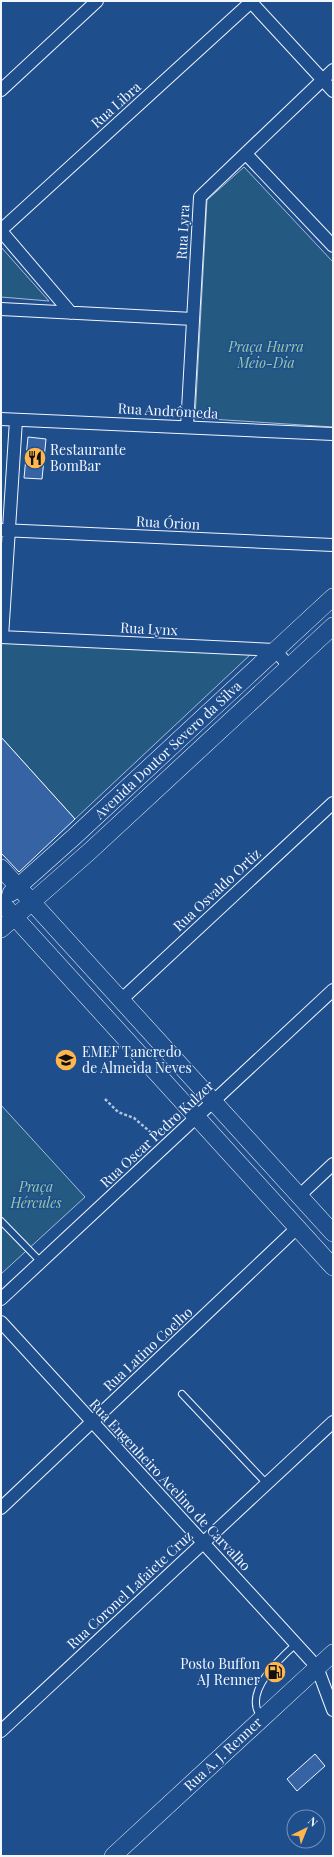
<svg xmlns="http://www.w3.org/2000/svg" width="334" height="1857" viewBox="0 0 334 1857" font-family="'Playfair Display',serif">
	<style>
		.green { fill: #245a82; stroke: #a8bbd7 }
		.building { fill: #3563a3; stroke: #f2f6ff }
		.lines { fill: none; stroke-linecap: round; stroke-linejoin: round }
		.lane-casing { stroke: #f2f6ff; stroke-width: 8 }
		.street-casing { stroke: #f2f6ff; stroke-width: 14 }
		.secondary-casing { stroke: #f2f6ff; stroke-width: 18 }
		.path { stroke: #b3c4dc; stroke-width: 2.5; stroke-dasharray: 3 2; stroke-linecap: butt }
		.lane { stroke: #1f4e8c; stroke-width: 6 }
		.street { stroke: #1f4e8c; stroke-width: 12 }
		.secondary { stroke: #1f4e8c; stroke-width: 17 }
		.labels { text-anchor: middle; stroke-width: 3; stroke-linejoin: round; paint-order: stroke }
		.street-label { font-size: 14px; fill: #f2f6ff; stroke: #1f4e8c }
		.park-label { font-size: 14px; font-style: italic; fill: #97c8a6; stroke: #1f4e8c }
		.poi-label { font-size: 14px; fill: #f2f6ff; stroke: #1f4e8c; text-anchor: start }
	</style>
	<rect width="100%" height="100%" fill="#1f4e8c"/>
	<!-- green -->
	<path class="green" d="M244,167l89,95v165l-138,-9 12,-218z
		M1,247l48,54 -48,-4z
		M1,642l250,12 -176,165 -74,-82z
		M1,1105l84,92 -84,77z"/>
	<!-- building -->
	<path class="building" d="M28,437l18,2 -4,40 -18,-1z
		M1,737l74,82 -56,53 -18,-19z
		M315,1754l10,12 -28,25 -10,-12z"/>
	<g class="lines">
		<!-- lane casing -->
		<g class="lane-casing">
			<path id="lane" d="M1,1221l40,41
				M182,1394l85,90
				M262,1718c-21,-24 17,-59 34,-74"/>
		</g>
		<!-- street casing -->
		<g class="street-casing">
			<path id="street" d="M250,1l83,90
				M1,90l96,-89
				M247,155l86,91
				M1,230l250,-228
				M1,231l70,82
				M1,309l192,10
				M1,419l332,15
				M187,427l13,-230 133,-127
				M1,530l332,15
				M1,637l274,13 14,16
				M2,637l14,-217
				M121,1000l212,-197
				M299,1196l34,-32
				M1,1299l332,-309
				M1,1322l316,345 16,43
				M1,1508l296,-280
				M1,1731l332,-309"/>
		</g>
		<!-- secondary casing -->
		<g class="secondary-casing">
			<path id="secondary" d="M1,868l332,365
				M11,893l64,-57 258,-239
				M1,902l332,365
				M1,929l89,-78 243,-225
				M113,1856l220,-203"/>
		</g>
		<!-- path -->
		<path class="path" d="M105,1099l13,13 16,6 21,18"/>
		<!-- lane -->
		<use href="#lane" class="lane"/>
		<!-- street -->
		<use href="#street" class="street"/>
		<!-- secondary -->
		<use href="#secondary" class="secondary"/>
	</g>
	<!-- icons -->
	<defs>
		<g id="restaurant-disc" transform="scale(1.15)"><circle r="9.5" fill="#ffb74d" stroke="#1f4e8c"/><path d="M-5-6h1v4h1v-4h1v4h1v-4h1v5L-1.5 .5V6h-2V.5L-5-1ZM5-6V6H3V1.5H1.5Q1.5-4 5-6Z" fill="#111"/></g>
		<g id="school-disc" transform="scale(1.15)"><circle r="9.5" fill="#ffb74d" stroke="#1f4e8c"/><path d="M0-5L7-2L0 1L-7-2ZM-4 1L0 2.5L4 1V4Q0 6-4 4Z" fill="#111"/></g>
		<g id="fuel-disc" transform="scale(1.15)"><circle r="9.5" fill="#ffb74d" stroke="#1f4e8c"/><path d="M-5.5-6h7V0h2V4h1.3V-2.5L3-4.5l.8-.8L6-3V5H2.5V1h-1V6h-7ZM-4.2-4.7v3.2H.2V-4.7Z" fill="#111"/></g>
	</defs>
	<g fill-rule="evenodd">
		<use href="#restaurant-disc" x="35" y="458"/>
		<use href="#school-disc" x="66" y="1060"/>
		<use href="#fuel-disc" x="275" y="1672"/>
	</g>
	<g class="labels">
		<!-- street labels -->
		<g class="street-label">
			<text transform="translate(116 105) rotate(-42)" y="5">Rua Libra</text>
			<text transform="translate(183 232) rotate(-87)" y="5">Rua Lyra</text>
			<text transform="translate(168 411) rotate(3)" y="5">Rua Andrômeda</text>
			<text transform="translate(168 523) rotate(3)" y="5">Rua Órion</text>
			<text transform="translate(149 629) rotate(3)" y="5">Rua Lynx</text>
			<text transform="translate(168 750) rotate(-43)" y="5">Avenida Doutor Severo da Silva</text>
			<text transform="translate(217 890) rotate(-43)" y="5">Rua Osvaldo Ortiz</text>
			<text transform="translate(157 1134) rotate(-43)" y="5">Rua Oscar Pedro Kulzer</text>
			<text transform="translate(148 1349) rotate(-43)" y="5">Rua Latino Coelho</text>
			<text transform="translate(170 1485) rotate(47)" y="5">Rua Engenheiro Acelino de Carvalho</text>
			<text transform="translate(130 1590) rotate(-43)" y="5">Rua Coronel Lafaiete Cruz</text>
			<text transform="translate(223 1754) rotate(-43)" y="5">Rua A. J. Renner</text>
		</g>
		<!-- park labels -->
		<g class="park-label">
			<text x="266" y="352">Praça Hurra<tspan x="266" dy="16">Meio-Dia</tspan></text>
			<text x="36" y="1192">Praça<tspan x="36" dy="16">Hércules</tspan></text>
		</g>
		<!-- poi labels -->
		<g class="poi-label">
			<text x="50" y="455">Restaurante<tspan x="50" dy="16">BomBar</tspan></text>
			<text x="82" y="1057">EMEF Tancredo<tspan x="82" dy="16">de Almeida Neves</tspan></text>
			<text x="260" y="1669" text-anchor="end">Posto Buffon<tspan x="260" dy="16">AJ Renner</tspan></text>
		</g>
	</g>
	<!-- border -->
	<rect width="334" height="1857" fill="none" stroke="#f2f6ff" stroke-width="4"/>
	<!-- north arrow -->
	<g transform="translate(306 1829) rotate(43)"><circle r="19" fill="#1f4e8c" stroke="#7391ba"/>
	<path d="M0-3L7 15L0 10L-7 15Z" fill="#ffb74d"/>
	<text y="-6" font-size="11" font-weight="bold" text-anchor="middle" fill="#f2f6ff">N</text>
	</g>
</svg>
